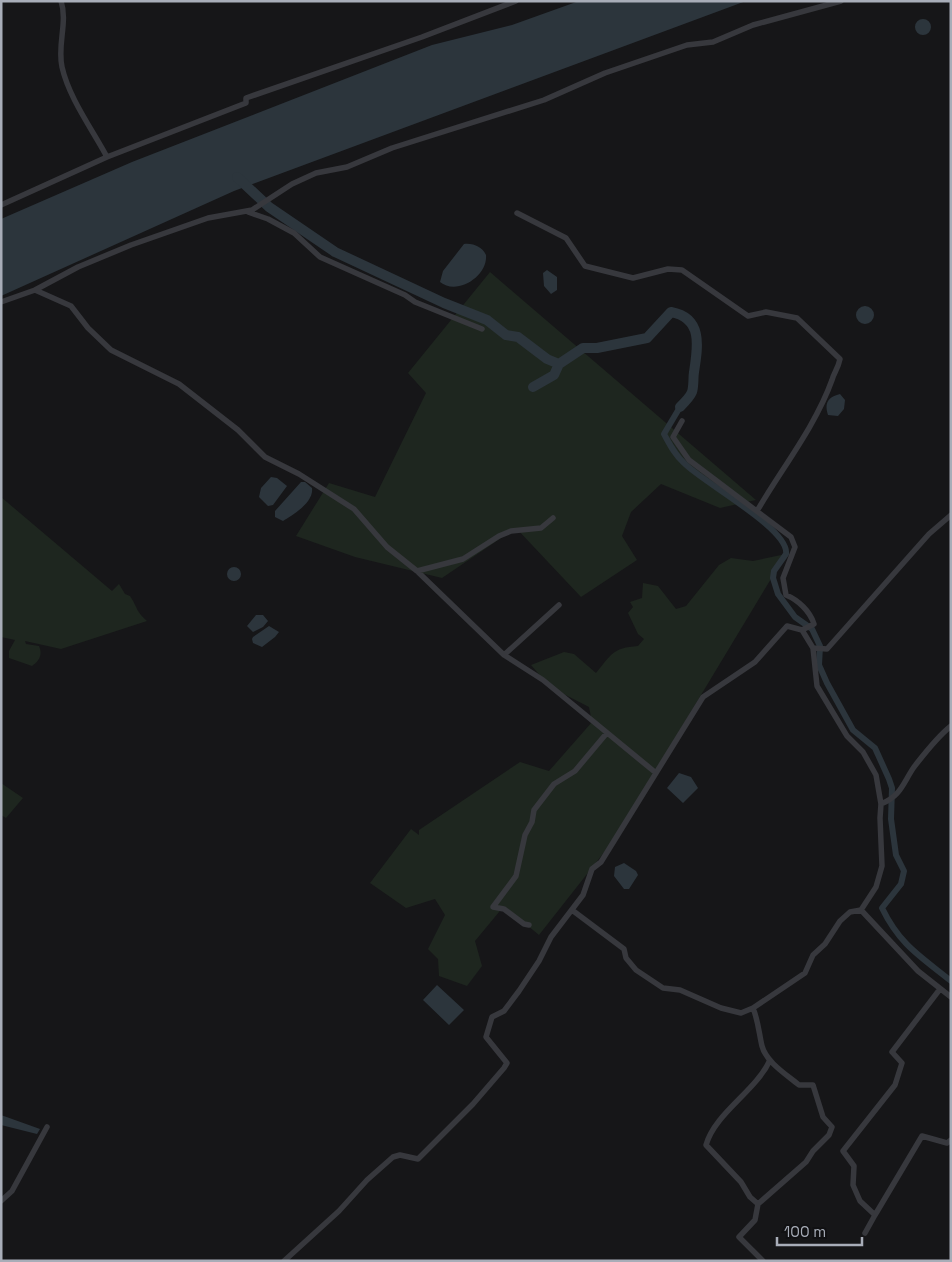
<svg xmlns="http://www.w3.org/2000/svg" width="952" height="1262" viewBox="0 0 952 1262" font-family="'Space Grotesk',sans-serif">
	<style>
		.green { fill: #1e261f }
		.water { fill: #2c353c }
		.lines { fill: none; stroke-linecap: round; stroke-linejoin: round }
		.canal { stroke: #2c353c; stroke-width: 6 }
		.river { stroke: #2c353c; stroke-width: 10 }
		.street { stroke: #37383d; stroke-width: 5.5 }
	</style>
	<rect width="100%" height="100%" fill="#161618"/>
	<!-- green -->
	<path class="green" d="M490,272l266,228 -36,8 -59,-24 -30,28 -9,24 15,24 -56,37 -65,-69 -74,50 -87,-21 -59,-21 33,-53 46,14 51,-104 -18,-20z
		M1,497l111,94 7,-7 6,10 5,2c8,12 5,14 17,25l-86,28 -36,-8 1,3 13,2c4,9 0,15 -7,20l-23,-8v-7l6,-11 -14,-3z
		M786,554l-173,287 -74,94 -35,-29 -29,35 7,25 -15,20 -28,-10 -1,-17 -10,-10 17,-34 -10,-16 -29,9 -36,-25 41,-54 8,6v-5l101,-68 29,9 43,-49 -3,-15 -39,-20 -19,-22 33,-13 10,2 22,19c16,-19 16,-25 42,-27l6,-7 -6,-5 -10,-21 5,-6 -3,-5 12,-4 1,-15 15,3 18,23 10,-3 33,-41 12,-7 22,3z
		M1,783l22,15 -17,20 -5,-3z"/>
	<!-- water -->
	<path class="water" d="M579,1h167l-512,190 -233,105v-77l131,-57 300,-117 80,-20z
		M915 27a8 8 0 1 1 16 0a8 8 0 1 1-16 0Z
		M464,244c10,-1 18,3 22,11 2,21 -29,41 -46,27l3,-11z
		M547,270l10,7v13l-6,4 -7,-8 -1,-13z
		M856 315a9 9 0 1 1 18 0a9 9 0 1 1-18 0Z
		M840,394l5,6 -1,9 -6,7 -10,-1c-4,-12 0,-18 12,-21z
		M271,477l6,1 10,8 -14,19 -5,1 -9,-9 2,-9z
		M301,482h4l7,6c2,14 -19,27 -29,33l-8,-4v-6z
		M227 574a7 7 0 1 1 14 0a7 7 0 1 1-14 0Z
		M256,615h7l5,6 -5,6 -10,5 -6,-6z
		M269,626l10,6 -4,5 -13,10 -9,-4 -1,-4 1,-2z
		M679,773l12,4 7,11 -15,15 -16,-15z
		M624,863l12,8 2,4 -9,14h-5l-10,-13 1,-9z
		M437,985l27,25 -15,15 -26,-25z
		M1,1115l39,14 -3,5 -36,-9z"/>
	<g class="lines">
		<!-- canal -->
		<path class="canal" d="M680,407l-16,27c6,11 11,21 20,29 18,19 106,66 102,91l-12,17 -1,7 5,16 17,23 17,12 8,17 -1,19 8,18 26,47 22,18 14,31 3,9 -1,31 5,36 8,16 -3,13 -19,24c18,37 38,48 69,73"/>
		<!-- river -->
		<path class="river" d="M237,177l32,30 66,45 109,51 43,17 19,15 12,2 29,22 12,5 24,-16h14l50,-10 24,-26c32,6 27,34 23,60 -1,6 0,14 -2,20 -2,5 -8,11 -12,15
			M533,387l21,-12 5,-11"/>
		<!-- street -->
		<path class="street" d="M61,1c7,21 -4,44 1,66 7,31 30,62 45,90
			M1,205l106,-48 139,-54v-5l176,-61 94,-36
			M248,212l20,7 26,14 26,24 85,38 10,7 67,27
			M517,213l49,25 19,28 48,12 35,-9 14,1 66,46 18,-4 31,6 43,41c-2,10 -6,13 -8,21 -17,47 -50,88 -75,131
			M35,290l36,16 17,22 23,22 68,34 59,46 27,27 34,17 55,35 33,38 30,24 87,84 39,25 113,93
			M1,302l34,-12 43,-23 53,-22 77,-27 44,-8 40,-26 24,-11 31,-6 45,-19 152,-48 61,-27 82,-28 26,-3 40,-17 88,-24
			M682,421l-9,16 16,23 102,77 4,10 -12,31 3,17c12,5 24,16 28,29l-12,6
			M417,571l46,-12 36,-23 12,-5 30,-3 12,-10
			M813,648l14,1 102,-115 22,-19
			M504,655l55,-50
			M881,804c20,-8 22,-21 33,-37 11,-14 23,-30 37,-41
			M572,910l52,39 2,9 10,12 27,18 17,2 41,18 20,5 12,-5
			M529,925l-5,-1 -20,-15 -11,-2 23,-31 9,-41 7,-13 2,-12 20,-26 21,-13 31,-37
			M1,1201l11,-10 35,-64
			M758,1204l-8,-7 -9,-15 -35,-37c9,-32 50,-54 64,-85
			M875,1215l47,-79 25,7 4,-3
			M865,1233l10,-18 -15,-14 -7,-16 1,-19 -11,-15 52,-66 7,-22 -10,-11 48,-63
			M284,1261l55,-50 28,-31 26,-23 7,-2 18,4 55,-55 31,-36 3,-5 -21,-26 6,-20 12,-6 15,-20 20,-30 12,-24 32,-42 9,-26 9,-7 102,-165 52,-35 32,-36 15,4 11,18 4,38 30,50 16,16 13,23 5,29 -1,14 2,48 -6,21 -15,23 57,61 33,26
			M763,1261l-24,-24 16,-17 3,-16 48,-42 7,-11 16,-16 3,-8 -9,-10 -10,-32h-14c-12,-10 -33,-23 -37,-39 -3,-13 -4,-26 -9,-38l52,-35 8,-18 12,-11 15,-23 10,-9 11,-2"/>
	</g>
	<!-- border -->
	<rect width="952" height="1262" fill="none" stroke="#a8adb8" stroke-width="5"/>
	<!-- scale -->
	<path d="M777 1237v8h85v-8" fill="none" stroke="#a8adb8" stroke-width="2.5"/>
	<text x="784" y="1237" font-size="15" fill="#a8adb8" stroke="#111113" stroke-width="4" paint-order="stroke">100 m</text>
</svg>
